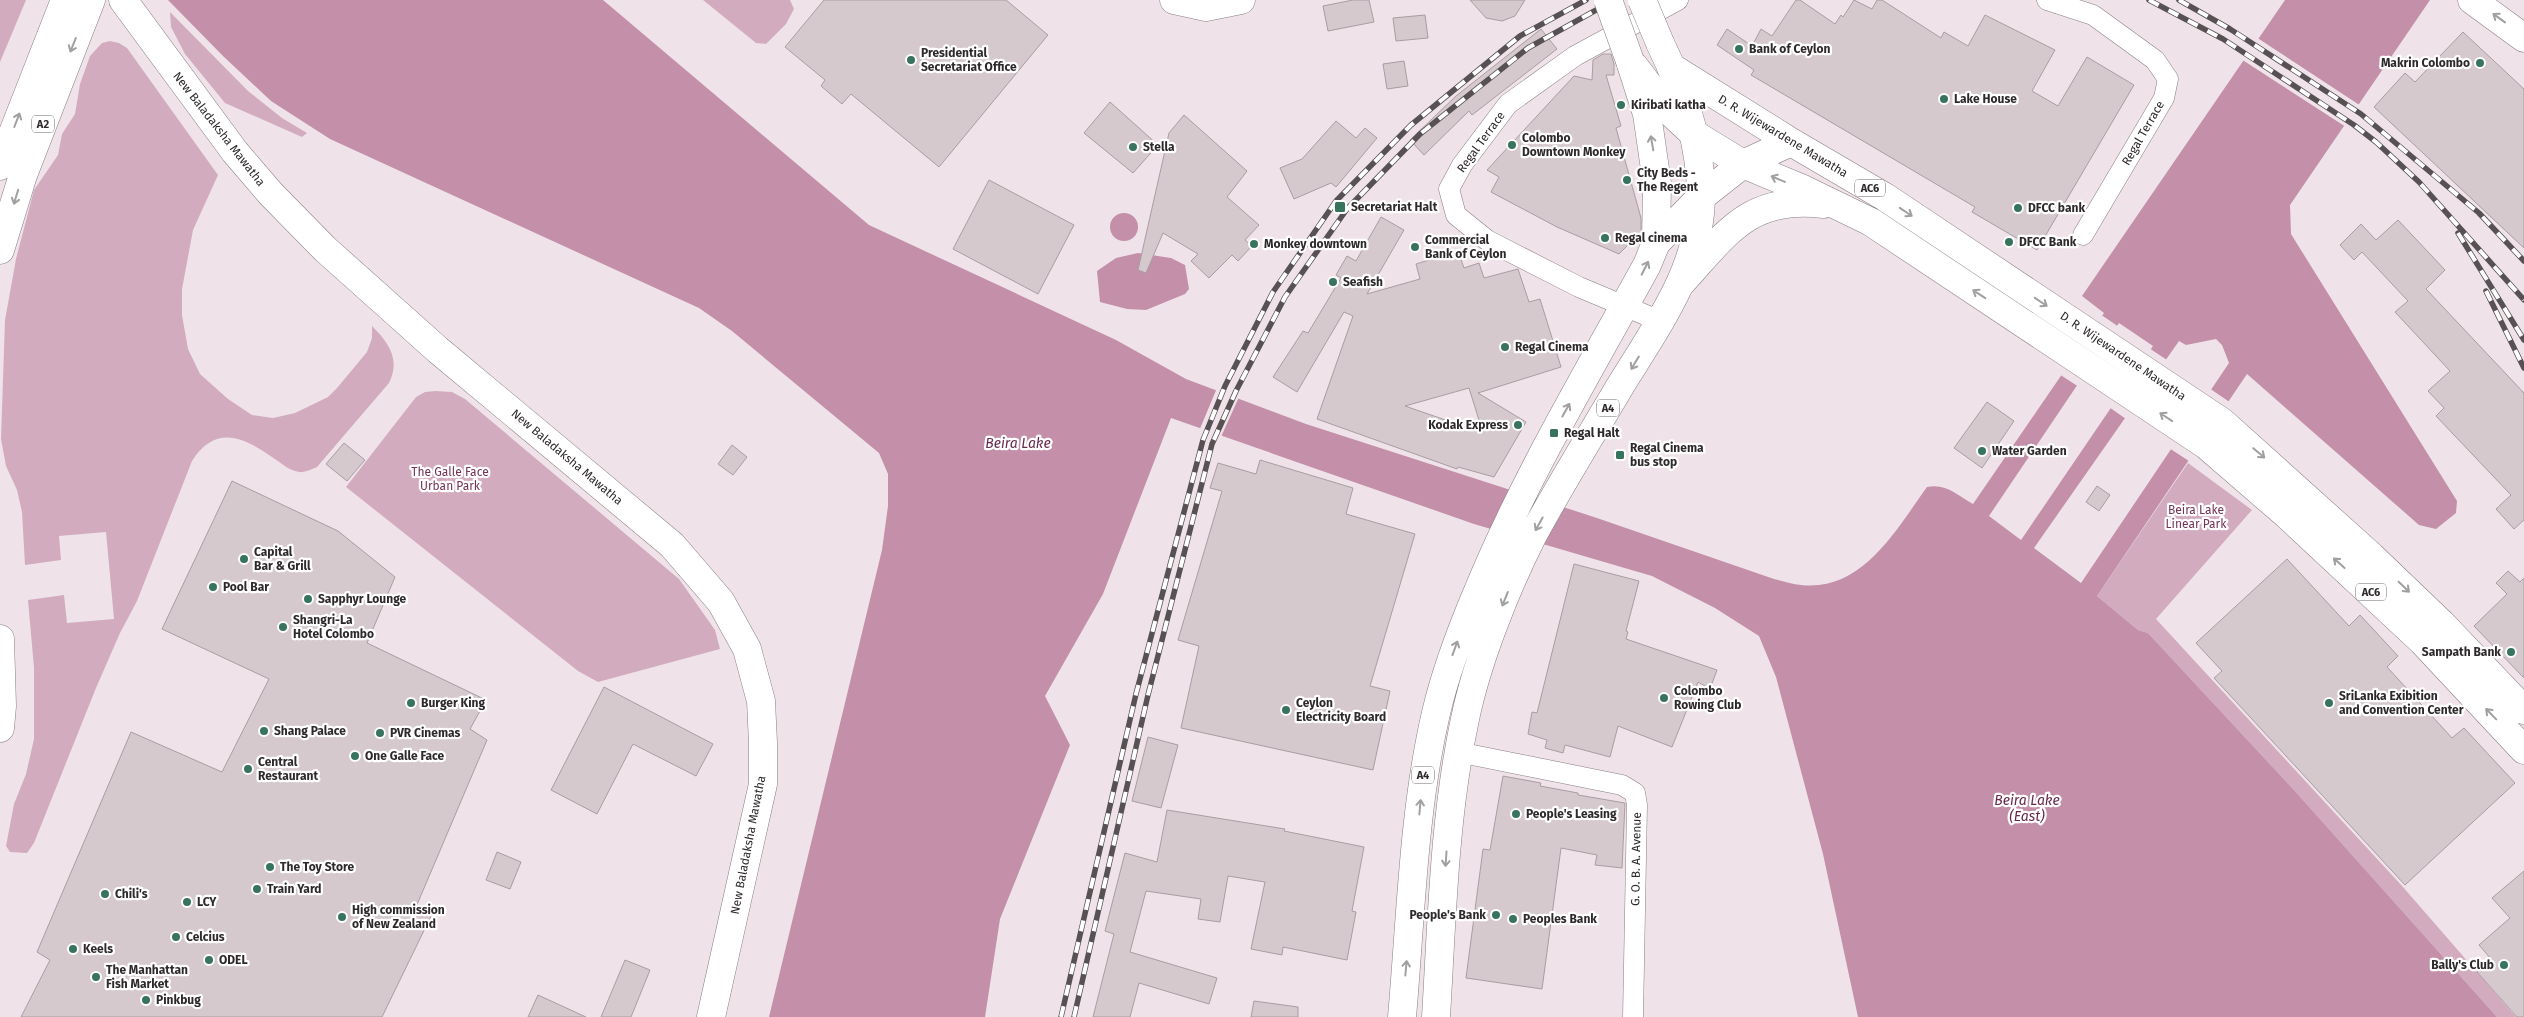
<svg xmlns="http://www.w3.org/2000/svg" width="2524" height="1017" viewBox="0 0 2524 1017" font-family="'Fira Sans',sans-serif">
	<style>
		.green { fill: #d2acbe }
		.water { fill: #c38fa9; fill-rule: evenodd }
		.pier { fill: #efe3e9 }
		.building { fill: #d5c9ce; stroke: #a89da2; fill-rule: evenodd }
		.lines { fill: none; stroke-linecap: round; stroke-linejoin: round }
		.minor-casing { stroke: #887e82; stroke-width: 21 }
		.primary-casing { stroke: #887e82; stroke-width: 29 }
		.trunk-casing { stroke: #887e82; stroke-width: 29 }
		.minor { stroke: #fff; stroke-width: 20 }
		.primary { stroke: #fff; stroke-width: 28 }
		.trunk { stroke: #fff; stroke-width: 28 }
		.rail-casing { stroke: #585154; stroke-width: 5.5 }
		.rail { stroke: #fff; stroke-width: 4; stroke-dasharray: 11; stroke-linecap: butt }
		.trunk-bridge-casing { stroke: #887e82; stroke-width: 29; stroke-linecap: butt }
		.trunk-bridge { stroke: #fff; stroke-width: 28 }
		.oneway { stroke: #a19fa0 }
		.poi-dot { fill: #38735e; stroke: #fff; stroke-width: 2 }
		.labels { text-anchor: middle; stroke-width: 4.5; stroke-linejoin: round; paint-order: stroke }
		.shield { fill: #fff; stroke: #6d696b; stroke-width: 1 }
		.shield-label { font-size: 11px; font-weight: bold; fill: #2e292b }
		.poi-label { font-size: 12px; font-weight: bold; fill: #2e292b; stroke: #fff; text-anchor: start }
		.street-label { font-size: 12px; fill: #2e292b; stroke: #fff }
		.park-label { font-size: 12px; fill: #743357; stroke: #fff }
		.water-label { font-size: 14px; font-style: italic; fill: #68284c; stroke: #fff }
	</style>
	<rect width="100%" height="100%" fill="#efe3e9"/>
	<!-- green -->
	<path class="green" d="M0,0h26l-26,62z
		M703,0h87l4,9 -8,15 -20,20 -10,-1z
		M170,12l78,79 34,27 25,15 -5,4 -77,-34 -40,-49 -14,-27z
		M110,41l9,2 8,5 91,127 -25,55 -11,59v26l6,34 12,25 28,25 24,16 21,3 22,-5 33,-16 9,-9 30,-36 5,-14v-12c16,16 29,33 17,57l-72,84c-5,2 -13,6 -18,5 -11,-2 -18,-9 -27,-15 -30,-21 -57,-32 -80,4l-55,140 -17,32 -24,55 -62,155 -7,10 -17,-1 -4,-6 8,-42 12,-30 8,-35v-71l-6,-68 36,-5 3,28 47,-4 -8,-87 -47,4 2,24 -36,5 -3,-53 -5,-22 -11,-24 -5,-27 4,-119 11,-61 18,-69 24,-35 4,-21 13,-20 5,-30 10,-28 12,-13z
		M436,391l16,1 13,7 214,180 36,51 5,19 -122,33 -20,-11 -232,-184 70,-90 9,-5z
		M2188,463l64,47 -96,109 247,268 113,130h-19l-203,-227 -146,-157 -10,-3 -41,-34z"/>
	<!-- water -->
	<path class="water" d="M168,0h435l266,225 247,115 70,39 120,45 288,93 180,62c9,2 18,5 27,6 61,7 95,-55 126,-98 19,-4 30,8 46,17l131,-191 -22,-17 203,-296h145l-140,205 1,29 166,267 -1,12 -20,16 -17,-4 -172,-151 -150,222 41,34 10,3 146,157 203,227h-639l-35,-163 -47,-177 -17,-41 -44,-28 -63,-32 -178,-52 -303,-106 -68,176 -58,102 25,49 -70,174 -15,98h-216l113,-467 6,-44v-32l-9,-21 -147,-122 -33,-23 -369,-169 -59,-38 -48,-45zM2119,323l34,23 -132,194 -32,-24zM2216,339l6,6 7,18 -148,220 -47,-35 145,-207 7,4z
		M1110 227a14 14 0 1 1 28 0a14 14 0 1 1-28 0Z
		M1138,253l33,5 14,7 4,24 -4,5 -39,16 -19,-1 -27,-7 -3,-31 19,-13z"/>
	<!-- pier -->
	<path class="pier" d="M2256,37l105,69 -15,21 -105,-68z
		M2100,314l19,13 -40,60 -20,-13z
		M2149,348l18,12 -41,59 -17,-12z
		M1217,388l22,9 -19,42 -21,-8z
		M2209,388l22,15 -39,60 -23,-15z"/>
	<!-- building -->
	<path class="building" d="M824,0h182l42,35 -109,132 -88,-73 -9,10 -21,-18 4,-6 -40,-33z
		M1353,0h16l5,22 -46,9 -5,-25z
		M1470,0h55l-10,16 -13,5 -16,-3z
		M1796,0h4l35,24 6,-9 2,2 11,-17 18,9 5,-9h5l59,38 3,-6 24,14 17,-31 70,35 -23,41 26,15 29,-49 47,28 -97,165 -65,-38 3,-5 -224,-132 3,-5 -37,-25 10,-16 25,17 9,-17 11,7z
		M1425,15l3,23 -32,3 -3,-23z
		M1541,29l16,20 -85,66 -3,-4 -45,44 -14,-15 46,-44z
		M2463,32l61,57v159l-150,-141 31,-34 10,9z
		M1603,54h8l3,10v11h-8l15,51 -5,2 25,90v14l-22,22 -62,-27 -66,-35 8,-15 -12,-7 87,-94 18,4 1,-20z
		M1404,61l4,25 -21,3 -4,-25z
		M1110,102l48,43 -25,28 -49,-40z
		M1184,115l63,56 -20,26 32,28 -14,15 7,6 -14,15 -6,-6 -23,23 -18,-17 7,-7 -35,-21 -17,40 -8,-3 31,-137z
		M1336,121l20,17 9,-10 12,10 -41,49 -5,-4 -37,16 -14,-31 22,-9z
		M989,180l85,45 -36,69 -85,-45z
		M1381,217l23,13 -37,64 53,-15 -4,-15 42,-13 6,17 15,-5 5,15 34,-9 11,33 11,-3 21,68 -83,26 48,29 -32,55 -36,-10 -1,2 -140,-50 36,-103 -9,-4 -47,80 -24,-15 30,-46 5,2 33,-55 -5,-3 11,-19 9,5zM1469,388l14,45 -78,-27z
		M2398,220l47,50 -19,19 98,104v127l-10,9 -18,-20 15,-14 -75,-79 8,-8 -16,-17 22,-20 -55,-59 13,-11 -46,-49 -8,8 -14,-15 21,-21 15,16z
		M1987,402l27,19 -32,47 -28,-20z
		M344,443l21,17 -18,21 -21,-17z
		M732,445l15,12 -14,18 -15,-11z
		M1260,460l93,28 -7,26 69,20 -45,152 20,5 -17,79 -192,-42 18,-82 -21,-6 44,-149 -12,-3 8,-25 38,11z
		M232,481l106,50 57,46 -28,66 119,57 -16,29 17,11 -71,167 15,9 -49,101h-361l29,-57 -13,-8 94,-220 91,40 47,-93 -107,-50z
		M2097,486l13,9 -11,16 -13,-9z
		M2287,559l62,67 11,-11 38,41 -11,11 65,71 12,-10 51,55 -110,102 -191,-207 8,-7 -26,-28z
		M1574,564l65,17 -13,50 2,1 -2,7 91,31 -7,19 -12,-7 -26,65 -54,-21 -8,31 -45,-12 -2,8 -18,-5 2,-8 -19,-6 4,-22 5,1z
		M2508,571l12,11 4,-4v100l-50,-52 33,-32 -11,-11z
		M604,687l109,57 -17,32 -63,-32 -36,70 -46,-24z
		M1148,737l30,8 -17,63 -29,-7z
		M1503,776l38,7 -1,3 38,7v2l47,8 -3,65 -27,-3 2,-10 -36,-7 -19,141 -76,-11 17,-129 7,1z
		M1167,810l118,19 -1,2 80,16 -12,64 4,1 -9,48 -64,-13 -1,8 -31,-6 14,-67 -37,-6 -8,46 -22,-3 3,-20 -55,-8 -16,61 87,26 -8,26 -70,-21 -9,34h-37l21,-83 -9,-3 20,-78 32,9z
		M497,852l24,10 -11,27 -24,-9z
		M2524,871v146h-7l-40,-45 14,-13 -12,-14 31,-27 -18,-20z
		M625,960l25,10 -19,47h-30z
		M538,995l48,22h-58z
		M1254,1001l44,6v10h-47z"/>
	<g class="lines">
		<!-- minor casing -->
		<g class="minor-casing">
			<path id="minor" d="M2047,0l46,15 62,45 13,19 -4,19 -81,137
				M1660,321l-81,-34 -92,-47 -31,-25 -7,-26 13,-24 46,-61 67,-48 103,-56
				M1458,752l164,33 13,8 2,12 -4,212"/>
		</g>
		<!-- primary casing -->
		<g class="primary-casing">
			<path id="primary" d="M123,0l112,152 36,42 54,55 113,101 234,195 49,57 26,47 14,52 2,42v41l-52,233
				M1174,0l32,7 35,-7
				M1634,66l32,42 28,26 49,30 60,25 68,33 335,223 81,70 136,127 101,108
				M1671,67l120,75 94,55 337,225 149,134 70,67 83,87
				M1656,243l45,-46 42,-33 48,-22
				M1681,283c46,-50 68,-88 143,-79"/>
		</g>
		<!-- trunk casing -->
		<g class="trunk-casing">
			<path id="trunk" d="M2472,0l52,38
				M0,166l65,-166
				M0,250l23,-75 68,-175
				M0,639l2,67 -2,22
				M1402,1017c9,-101 11,-205 34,-304 10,-43 25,-82 42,-122 47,-114 110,-218 169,-326l9,-22 1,-60 -10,-69 -17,-53
				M1436,1017c6,-99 8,-200 29,-298 12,-58 41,-131 68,-184 27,-50 57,-98 86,-147 36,-59 82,-120 82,-192 0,-53 -18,-106 -41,-153"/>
		</g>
		<!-- minor -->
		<use href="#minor" class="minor"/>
		<!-- primary -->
		<use href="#primary" class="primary"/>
		<!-- trunk -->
		<use href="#trunk" class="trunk"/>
		<!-- rail casing -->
		<g class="rail-casing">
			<path id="rail" d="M2149,0l74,39 131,86 22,17 43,40 105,118
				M2179,0l51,29 131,85 118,99 45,48
				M2458,233l66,107
				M2486,291l38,77
				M1061,1017l75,-323 67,-254 22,-54 48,-94 63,-91 75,-76 109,-89 66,-36
				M1074,1017l74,-322 64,-251 24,-53 49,-94 62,-88 73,-75 108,-86 86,-48"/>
		</g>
		<!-- rail -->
		<use href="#rail" class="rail"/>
		<!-- trunk-bridge casing -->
		<g class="trunk-bridge-casing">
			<path id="trunk-bridge" d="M1608,0l22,61
				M1642,0l18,43"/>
		</g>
		<!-- trunk-bridge -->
		<use href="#trunk-bridge" class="trunk-bridge"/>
	</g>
	<!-- one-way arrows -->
	<defs><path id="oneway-shaft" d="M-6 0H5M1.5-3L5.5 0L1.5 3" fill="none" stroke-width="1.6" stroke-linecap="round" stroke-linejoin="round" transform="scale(1.25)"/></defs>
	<g class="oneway">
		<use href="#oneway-shaft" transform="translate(2499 18) rotate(-144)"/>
		<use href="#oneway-shaft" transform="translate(73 45) rotate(112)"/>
		<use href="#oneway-shaft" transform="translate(17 120) rotate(-69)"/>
		<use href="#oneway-shaft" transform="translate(1652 143) rotate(-100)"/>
		<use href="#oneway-shaft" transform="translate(1778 179) rotate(-157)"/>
		<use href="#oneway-shaft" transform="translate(16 197) rotate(107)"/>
		<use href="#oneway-shaft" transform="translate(1906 212) rotate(34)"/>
		<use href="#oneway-shaft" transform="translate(1645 268) rotate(-63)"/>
		<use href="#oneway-shaft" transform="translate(1979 294) rotate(-147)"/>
		<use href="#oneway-shaft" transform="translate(2041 302) rotate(34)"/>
		<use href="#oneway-shaft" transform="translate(1635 363) rotate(121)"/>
		<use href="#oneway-shaft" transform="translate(1566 410) rotate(-61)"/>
		<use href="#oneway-shaft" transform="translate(2166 417) rotate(-146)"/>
		<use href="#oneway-shaft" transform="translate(2259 453) rotate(40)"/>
		<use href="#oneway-shaft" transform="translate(1539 524) rotate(119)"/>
		<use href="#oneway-shaft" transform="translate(2339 563) rotate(-138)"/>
		<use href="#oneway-shaft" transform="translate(2404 587) rotate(44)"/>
		<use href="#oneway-shaft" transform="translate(1505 599) rotate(112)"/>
		<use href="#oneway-shaft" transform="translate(1455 648) rotate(-70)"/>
		<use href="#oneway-shaft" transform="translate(2491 714) rotate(-134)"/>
		<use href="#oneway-shaft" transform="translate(1420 807) rotate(-85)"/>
		<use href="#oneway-shaft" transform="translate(1446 859) rotate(94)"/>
		<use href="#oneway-shaft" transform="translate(1406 968) rotate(-85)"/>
	</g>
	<!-- markers -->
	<g class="poi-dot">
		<circle cx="1739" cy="49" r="5"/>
		<circle cx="911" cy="60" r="5"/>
		<circle cx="2480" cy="63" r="5"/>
		<circle cx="1944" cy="99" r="5"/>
		<circle cx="1621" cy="105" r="5"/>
		<circle cx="1512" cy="145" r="5"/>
		<circle cx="1133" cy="147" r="5"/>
		<circle cx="1627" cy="180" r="5"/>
		<rect x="1334" y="201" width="12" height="12" rx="2.5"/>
		<circle cx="2018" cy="208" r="5"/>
		<circle cx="1605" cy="238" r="5"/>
		<circle cx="2009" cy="242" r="5"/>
		<circle cx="1254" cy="244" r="5"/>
		<circle cx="1415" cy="247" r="5"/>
		<circle cx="1333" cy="282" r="5"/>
		<circle cx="1505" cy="347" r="5"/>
		<circle cx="1518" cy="425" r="5"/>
		<rect x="1549" y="428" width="10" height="10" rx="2.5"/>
		<circle cx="1982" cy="451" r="5"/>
		<rect x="1615" y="450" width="10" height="10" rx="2.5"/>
		<circle cx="244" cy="559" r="5"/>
		<circle cx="213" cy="587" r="5"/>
		<circle cx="308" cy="599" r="5"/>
		<circle cx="283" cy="627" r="5"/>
		<circle cx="2511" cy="652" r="5"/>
		<circle cx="1664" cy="698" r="5"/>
		<circle cx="411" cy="703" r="5"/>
		<circle cx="2329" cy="703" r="5"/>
		<circle cx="1286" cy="710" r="5"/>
		<circle cx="264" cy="731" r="5"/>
		<circle cx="380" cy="733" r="5"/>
		<circle cx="355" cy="756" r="5"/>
		<circle cx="248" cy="769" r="5"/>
		<circle cx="1516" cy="814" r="5"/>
		<circle cx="270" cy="867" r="5"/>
		<circle cx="257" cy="889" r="5"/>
		<circle cx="105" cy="894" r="5"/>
		<circle cx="187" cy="902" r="5"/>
		<circle cx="1496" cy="915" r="5"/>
		<circle cx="342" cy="917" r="5"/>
		<circle cx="1513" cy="919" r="5"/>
		<circle cx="176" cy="937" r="5"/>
		<circle cx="73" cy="949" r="5"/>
		<circle cx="209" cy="960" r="5"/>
		<circle cx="2504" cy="965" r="5"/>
		<circle cx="96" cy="977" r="5"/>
		<circle cx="146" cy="1000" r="5"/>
	</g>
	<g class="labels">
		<!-- shield labels -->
		<g class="shield">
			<rect x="32" y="115.5" width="22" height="17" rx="4"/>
			<rect x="1855" y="179.5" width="30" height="17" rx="4"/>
			<rect x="1597" y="399.5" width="22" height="17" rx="4"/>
			<rect x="2356" y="583.5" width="30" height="17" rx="4"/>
			<rect x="1412" y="766.5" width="22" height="17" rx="4"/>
		</g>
		<g class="shield-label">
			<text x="43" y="128">A2</text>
			<text x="1870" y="192">AC6</text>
			<text x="1608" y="412">A4</text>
			<text x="2371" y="596">AC6</text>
			<text x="1423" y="779">A4</text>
		</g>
		<!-- poi labels -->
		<g class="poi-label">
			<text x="1749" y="53">Bank of Ceylon</text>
			<text x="921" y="57">Presidential<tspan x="921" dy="14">Secretariat Office</tspan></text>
			<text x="2470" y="67" text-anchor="end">Makrin Colombo</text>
			<text x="1954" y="103">Lake House</text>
			<text x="1631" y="109">Kiribati katha</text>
			<text x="1522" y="142">Colombo<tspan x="1522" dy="14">Downtown Monkey</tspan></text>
			<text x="1143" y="151">Stella</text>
			<text x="1637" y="177">City Beds -<tspan x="1637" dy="14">The Regent</tspan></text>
			<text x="1351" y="211">Secretariat Halt</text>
			<text x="2028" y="212">DFCC bank</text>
			<text x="1615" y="242">Regal cinema</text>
			<text x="1425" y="244">Commercial<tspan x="1425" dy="14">Bank of Ceylon</tspan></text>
			<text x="2019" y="246">DFCC Bank</text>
			<text x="1264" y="248">Monkey downtown</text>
			<text x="1343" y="286">Seafish</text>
			<text x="1515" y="351">Regal Cinema</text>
			<text x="1508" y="429" text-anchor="end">Kodak Express</text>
			<text x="1564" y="437">Regal Halt</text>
			<text x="1630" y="452">Regal Cinema<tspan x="1630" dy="14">bus stop</tspan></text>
			<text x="1992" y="455">Water Garden</text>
			<text x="254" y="556">Capital<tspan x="254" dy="14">Bar &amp; Grill</tspan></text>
			<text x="223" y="591">Pool Bar</text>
			<text x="318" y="603">Sapphyr Lounge</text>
			<text x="293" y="624">Shangri-La<tspan x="293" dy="14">Hotel Colombo</tspan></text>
			<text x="2501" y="656" text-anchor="end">Sampath Bank</text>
			<text x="1674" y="695">Colombo<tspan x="1674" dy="14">Rowing Club</tspan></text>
			<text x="2339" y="700">SriLanka Exibition<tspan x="2339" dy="14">and Convention Center</tspan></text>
			<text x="421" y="707">Burger King</text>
			<text x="1296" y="707">Ceylon<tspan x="1296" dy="14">Electricity Board</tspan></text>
			<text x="274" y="735">Shang Palace</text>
			<text x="390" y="737">PVR Cinemas</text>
			<text x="365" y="760">One Galle Face</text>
			<text x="258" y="766">Central<tspan x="258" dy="14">Restaurant</tspan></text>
			<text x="1526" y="818">People's Leasing</text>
			<text x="280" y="871">The Toy Store</text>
			<text x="267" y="893">Train Yard</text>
			<text x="115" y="898">Chili's</text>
			<text x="197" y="906">LCY</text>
			<text x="352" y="914">High commission<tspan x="352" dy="14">of New Zealand</tspan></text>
			<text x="1486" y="919" text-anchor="end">People's Bank</text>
			<text x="1523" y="923">Peoples Bank</text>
			<text x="186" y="941">Celcius</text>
			<text x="83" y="953">Keels</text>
			<text x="219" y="964">ODEL</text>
			<text x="2494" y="969" text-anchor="end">Bally's Club</text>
			<text x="106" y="974">The Manhattan<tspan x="106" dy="14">Fish Market</tspan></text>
			<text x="156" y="1004">Pinkbug</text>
		</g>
		<!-- street labels -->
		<g class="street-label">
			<text transform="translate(219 129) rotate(52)" y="4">New Baladaksha Mawatha</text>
			<text transform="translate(2143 133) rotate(-60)" y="4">Regal Terrace</text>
			<text transform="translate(1783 136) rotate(31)" y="4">D. R. Wijewardene Mawatha</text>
			<text transform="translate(1481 142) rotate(-54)" y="4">Regal Terrace</text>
			<text transform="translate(2123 356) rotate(34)" y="4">D. R. Wijewardene Mawatha</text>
			<text transform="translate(567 457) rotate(40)" y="4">New Baladaksha Mawatha</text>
			<text transform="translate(748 845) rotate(-79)" y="4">New Baladaksha Mawatha</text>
			<text transform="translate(1636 859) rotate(-89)" y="4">G. O. B. A. Avenue</text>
		</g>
		<!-- park labels -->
		<g class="park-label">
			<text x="450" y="476">The Galle Face<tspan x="450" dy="14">Urban Park</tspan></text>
			<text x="2196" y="514">Beira Lake<tspan x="2196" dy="14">Linear Park</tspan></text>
		</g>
		<!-- water labels -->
		<g class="water-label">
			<text x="1018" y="448">Beira Lake</text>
			<text x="2027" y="805">Beira Lake<tspan x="2027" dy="16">(East)</tspan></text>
		</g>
	</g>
</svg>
